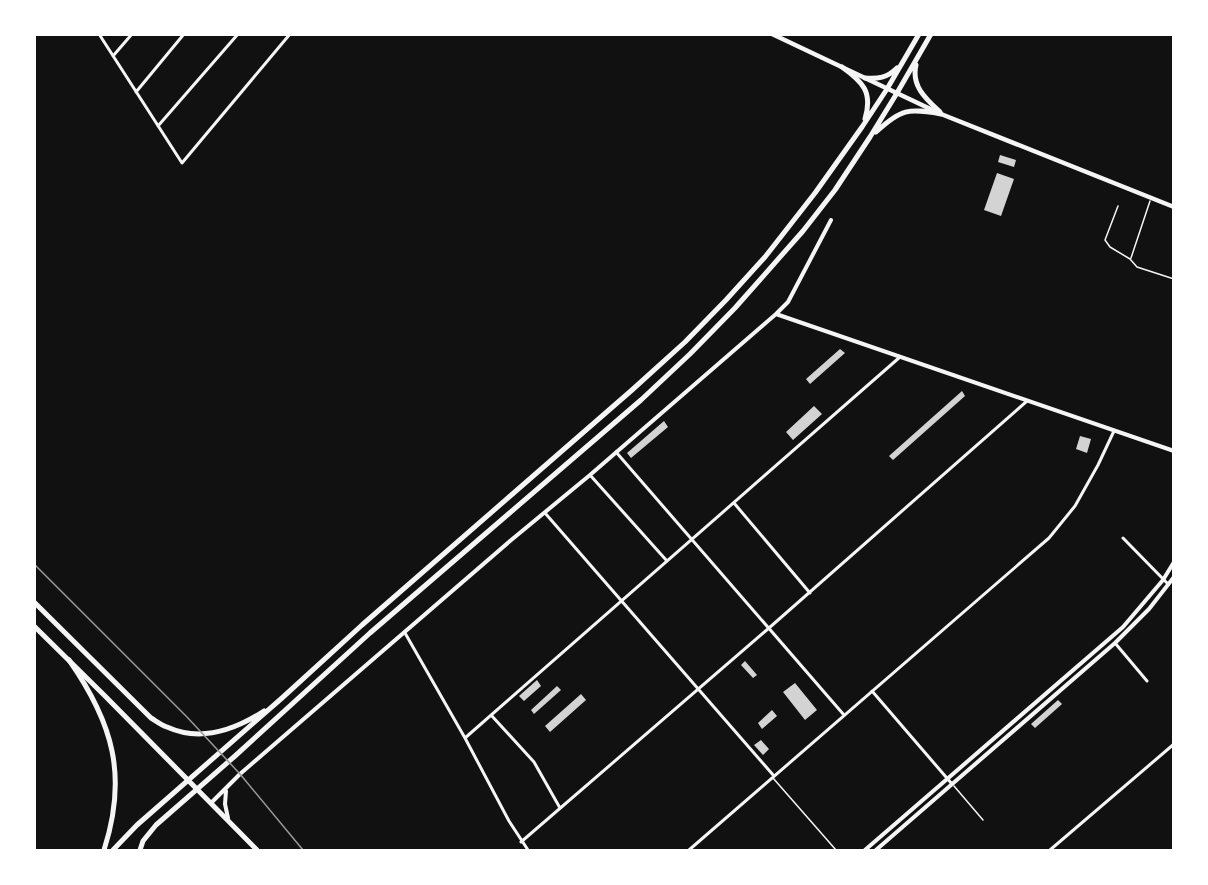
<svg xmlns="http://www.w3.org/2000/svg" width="1208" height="885" viewBox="0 0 1208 885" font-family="'Asap Condensed',sans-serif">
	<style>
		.building { fill: #d3d3d3 }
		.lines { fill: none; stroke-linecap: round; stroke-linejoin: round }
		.service { stroke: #f5f5f5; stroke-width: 1.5 }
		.minor { stroke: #f5f5f5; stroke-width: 3 }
		.tertiary { stroke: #f5f5f5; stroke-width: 4 }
		.secondary { stroke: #f5f5f5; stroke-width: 4.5 }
		.primary { stroke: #f5f5f5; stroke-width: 5 }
		.trunk { stroke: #f5f5f5; stroke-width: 5 }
		.rail { stroke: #9a9a9a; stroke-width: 1.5 }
	</style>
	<rect width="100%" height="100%" fill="#111"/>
	<!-- building -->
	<path class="building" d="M1000,155l16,5 -2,7 -16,-5z
		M997,173l17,6 -13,37 -17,-6z
		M840,349l5,4 -35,31 -4,-5z
		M962,391l3,5 -72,64 -4,-4z
		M814,406l8,8 -29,26 -7,-8z
		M664,421l4,6 -37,31 -4,-5z
		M1080,436l11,3 -4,14 -11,-4z
		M745,661l12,14 -4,3 -12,-13z
		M537,680l4,6 -17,15 -5,-5z
		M795,683l22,27 -12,10 -22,-28z
		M557,686l4,4 -27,24 -3,-4z
		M581,694l5,6 -36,32 -5,-6z
		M1058,700l4,4 -27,24 -4,-4z
		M772,710l5,6 -15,13 -4,-6z
		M761,740l8,9 -6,6 -9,-10z"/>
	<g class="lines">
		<!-- service -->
		<path class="service" d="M1118,206l-13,34 5,7 20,12 7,8 37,12
			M1131,258l19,-57
			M773,778l63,72
			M954,786l29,34"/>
		<!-- minor -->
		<path class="minor" d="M99,34l83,129 108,-129
			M113,56l19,-22
			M136,92l48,-58
			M158,126l80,-92
			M616,452l228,263
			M590,475l77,86
			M734,503l76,90
			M545,513l229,263
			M1123,538l45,46
			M405,633l60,105 44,83 19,29
			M1115,643l32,38
			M872,691l80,93
			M491,715l43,47 26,46
			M465,738l435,-381
			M521,842l248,-214 258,-227
			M689,850l360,-312 26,-32 23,-41 16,-34
			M1050,850l124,-106"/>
		<!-- tertiary -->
		<path class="tertiary" d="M776,314l398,137
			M226,791l-1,13 3,14
			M211,803l29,-29 270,-233 80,-66 186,-161 12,-12 43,-82
			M865,850l258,-223 40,-47 11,-18
			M876,850l239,-207 34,-34 25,-32"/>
		<!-- secondary -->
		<path class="secondary" d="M772,34l169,80 233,93"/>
		<!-- primary -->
		<path class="primary" d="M34,626l71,70 152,154"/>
		<!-- trunk -->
		<path class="trunk" d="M916,65c-5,21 10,34 24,47
			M842,67c21,15 31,25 23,52
			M865,78c13,1 22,0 32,-10
			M876,132c25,-23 32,-24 65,-18
			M34,602l117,116c5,3 10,7 16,9 33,15 68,3 97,-16
			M69,660c44,63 59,116 35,190
			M113,850l24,-25 145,-127 80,-73 270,-235 53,-48 41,-42 39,-43 50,-64 47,-66 25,-38 32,-55
			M140,850l3,-9 13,-16 79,-69 135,-123 271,-233 49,-46 45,-46 68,-77 32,-41 35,-53 27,-44 34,-59"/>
		<!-- rail -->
		<path class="rail" d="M34,564l153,153 53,57 63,76"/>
	</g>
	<!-- border -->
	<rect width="1208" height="885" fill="none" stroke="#ffffff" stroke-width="72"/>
</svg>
